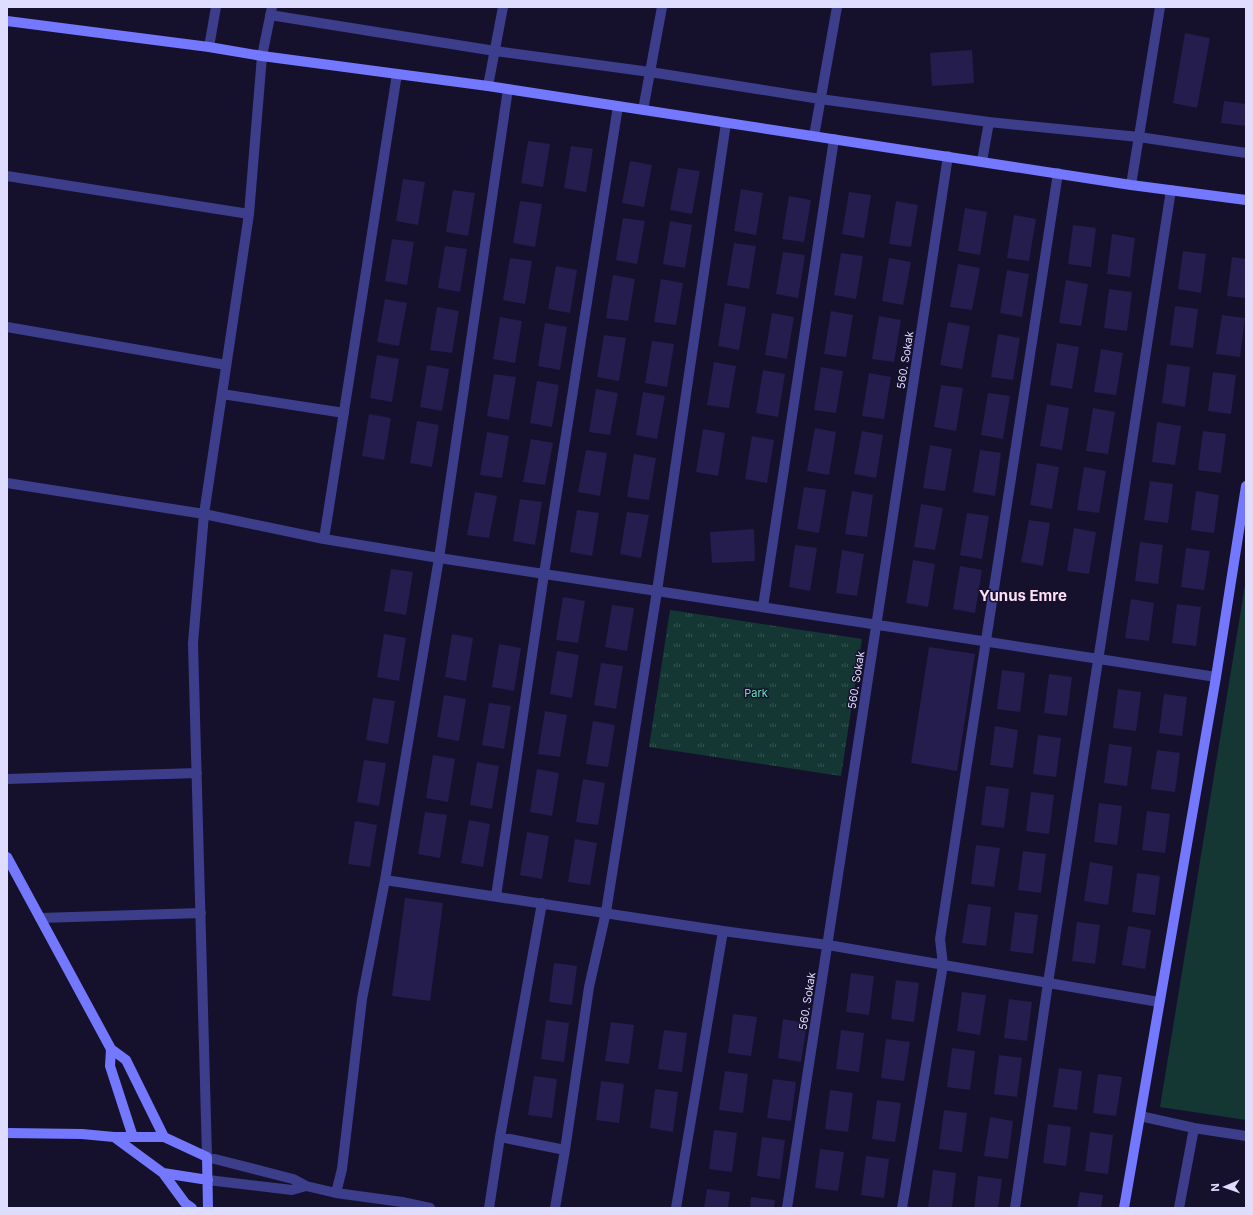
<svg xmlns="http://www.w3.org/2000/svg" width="1253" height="1215" viewBox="0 0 1253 1215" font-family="Inter,sans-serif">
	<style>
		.park { fill: url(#park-tufts) }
		.garden { fill: #143734 }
		.building { fill: #241d4e }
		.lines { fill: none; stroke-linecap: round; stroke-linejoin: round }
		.street { stroke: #3c3e8c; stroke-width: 10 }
		.secondary { stroke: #7478ff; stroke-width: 10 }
		.labels { text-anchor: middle; stroke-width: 3; stroke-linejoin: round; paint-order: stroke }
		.street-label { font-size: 11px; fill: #dfddff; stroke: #15112d }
		.park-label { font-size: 11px; fill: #66e2bc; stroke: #15112d }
		.district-label { font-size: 15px; font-weight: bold; fill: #ffdff5; stroke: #15112d }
	</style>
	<defs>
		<pattern id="park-tufts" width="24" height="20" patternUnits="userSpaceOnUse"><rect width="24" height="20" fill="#143734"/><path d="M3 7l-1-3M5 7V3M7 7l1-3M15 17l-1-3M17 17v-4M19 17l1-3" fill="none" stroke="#365452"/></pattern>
	</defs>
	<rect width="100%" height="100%" fill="#15112d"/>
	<!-- park -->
	<path class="park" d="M670,610l192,29 -21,137 -192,-29z"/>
	<!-- garden -->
	<path class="garden" d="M1246,579v541l-86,-13z"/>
	<!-- building -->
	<path class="building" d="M1185,33l25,5 -13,70 -24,-5z
		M972,50l2,33 -42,3 -2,-33z
		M1224,101l22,3v22l-25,-3z
		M528,141l22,3 -7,43 -22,-4z
		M571,146l22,3 -7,43 -22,-4z
		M630,161l22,4 -8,42 -22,-4z
		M678,168l22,3 -8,43 -22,-4z
		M403,179l22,3 -7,43 -22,-4z
		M741,189l22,4 -7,42 -22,-4z
		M453,190l22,3 -7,43 -22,-4z
		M849,192l22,3 -7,43 -22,-4z
		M789,196l22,4 -7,42 -22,-3z
		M520,201l22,3 -7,43 -22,-4z
		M896,201l22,4 -7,42 -22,-3z
		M965,208l22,4 -7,43 -22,-4z
		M1014,215l22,4 -7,42 -22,-3z
		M623,218l22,3 -8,43 -21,-4z
		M670,221l22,4 -7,43 -22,-4z
		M1073,225l23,3 -5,39 -23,-3z
		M1112,234l23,4 -5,39 -23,-3z
		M392,239l22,3 -7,43 -22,-4z
		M734,243l22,3 -7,43 -22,-4z
		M445,246l22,3 -7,43 -22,-4z
		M1183,251l23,3 -5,39 -23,-4z
		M783,252l22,3 -7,43 -22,-4z
		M841,253l22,3 -7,43 -22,-4z
		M1232,257l14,2v39l-19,-2z
		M510,258l22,3 -7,43 -22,-4z
		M889,258l22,4 -8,43 -21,-4z
		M958,264l22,4 -8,42 -22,-3z
		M556,266l21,4 -7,43 -22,-4z
		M1007,270l22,4 -7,43 -22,-4z
		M613,275l22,4 -7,42 -22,-3z
		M661,279l22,4 -7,42 -22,-3z
		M1066,280l22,4 -7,42 -22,-3z
		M1109,289l23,3 -5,39 -23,-3z
		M385,299l22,4 -8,43 -22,-4z
		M725,303l21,4 -7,43 -21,-4z
		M1175,306l23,3 -5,39 -23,-3z
		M437,307l22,4 -7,42 -22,-3z
		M831,311l22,4 -7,42 -22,-3z
		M772,313l22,4 -7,42 -22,-4z
		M1222,315l23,3 -5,39 -24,-3z
		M879,316l22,4 -7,42 -22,-3z
		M500,317l22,4 -7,42 -22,-4z
		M948,322l22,4 -8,43 -22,-4z
		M545,323l22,4 -7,43 -22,-4z
		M998,334l22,4 -7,42 -22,-3z
		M604,335l22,3 -7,43 -22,-4z
		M652,341l22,3 -7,43 -22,-4z
		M1057,343l22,4 -7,42 -22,-4z
		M1101,349l22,4 -7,42 -22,-3z
		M377,355l22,4 -7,43 -22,-4z
		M714,362l22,4 -7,42 -22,-3z
		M1167,364l23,3 -5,40 -23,-4z
		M427,365l22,4 -7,42 -22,-4z
		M821,367l22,4 -7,42 -22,-3z
		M763,370l22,4 -7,43 -22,-4z
		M1213,372l23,3 -5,39 -23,-3z
		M869,373l22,4 -7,42 -22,-3z
		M494,374l22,3 -7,43 -22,-4z
		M537,381l22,4 -7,42 -22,-4z
		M941,385l22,3 -7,43 -22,-4z
		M596,389l22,4 -8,42 -21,-3z
		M643,392l22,4 -8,43 -21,-4z
		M988,393l22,3 -7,43 -22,-4z
		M1047,404l22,4 -7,42 -22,-4z
		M1093,408l22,4 -7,42 -22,-3z
		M369,414l22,4 -7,42 -22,-4z
		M417,421l22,4 -7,42 -22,-4z
		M1157,422l24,4 -6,39 -23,-3z
		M815,428l21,4 -7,43 -22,-4z
		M703,429l22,4 -7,43 -22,-4z
		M862,431l21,4 -7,43 -22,-4z
		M1203,431l23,3 -5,39 -23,-3z
		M487,432l22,4 -7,42 -22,-3z
		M752,436l22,4 -7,43 -22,-4z
		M531,439l22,4 -8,42 -22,-3z
		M930,445l22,4 -7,42 -22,-3z
		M586,450l21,3 -7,43 -22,-4z
		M980,450l21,3 -6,43 -22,-4z
		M634,454l22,4 -7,42 -22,-3z
		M1037,463l22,4 -7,42 -22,-4z
		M1084,467l22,4 -7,42 -22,-3z
		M1150,481l23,3 -5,39 -24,-3z
		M804,487l22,3 -7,43 -22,-4z
		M852,491l21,4 -6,42 -22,-3z
		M1196,491l23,4 -5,38 -23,-3z
		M475,492l22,4 -8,42 -22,-3z
		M520,499l22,3 -7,43 -22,-4z
		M921,504l22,4 -8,42 -21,-3z
		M577,510l22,3 -7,43 -22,-4z
		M627,512l22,3 -8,43 -21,-4z
		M967,513l22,3 -7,43 -22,-4z
		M1029,520l21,3 -7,43 -22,-4z
		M1074,528l22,4 -7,42 -22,-3z
		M754,529l1,32 -43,2 -2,-31z
		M1140,542l23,3 -5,39 -23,-3z
		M795,545l22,3 -7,43 -21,-4z
		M1186,548l24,3 -6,39 -23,-3z
		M842,550l22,4 -7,42 -21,-3z
		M913,560l22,4 -7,43 -22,-4z
		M960,566l22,4 -7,43 -22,-4z
		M391,569l22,3 -7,43 -22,-4z
		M563,597l22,4 -7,42 -22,-3z
		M1131,599l23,4 -5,38 -24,-3z
		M1177,604l24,3 -5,39 -24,-3z
		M612,605l22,3 -7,43 -22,-4z
		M384,634l22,4 -7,43 -22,-4z
		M452,634l21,4 -7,43 -21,-4z
		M499,644l22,4 -7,43 -22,-4z
		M929,647l46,7 -18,117 -46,-8z
		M557,651l22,4 -7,43 -22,-4z
		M601,663l22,3 -7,43 -22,-4z
		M1002,670l23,3 -5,39 -23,-3z
		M1049,674l23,3 -5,39 -23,-3z
		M1118,689l23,3 -5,39 -23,-3z
		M1164,694l23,3 -5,39 -23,-3z
		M444,695l22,4 -7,42 -22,-4z
		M373,698l22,3 -7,43 -22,-4z
		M489,703l22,3 -7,43 -22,-4z
		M545,711l22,4 -7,42 -22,-3z
		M593,721l22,4 -7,42 -22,-3z
		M995,726l23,4 -5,38 -23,-3z
		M1038,735l23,3 -5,39 -23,-3z
		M1109,744l23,3 -5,39 -23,-3z
		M1157,750l23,3 -5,39 -24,-3z
		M433,755l22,4 -7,43 -22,-4z
		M364,760l22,3 -7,43 -22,-4z
		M477,762l22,4 -7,43 -22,-4z
		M537,769l22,4 -7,43 -22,-4z
		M583,779l22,4 -7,42 -22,-3z
		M986,786l23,3 -5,39 -23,-3z
		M1031,792l23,3 -5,39 -23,-3z
		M1099,803l23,3 -5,39 -23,-3z
		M1147,811l23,3 -5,39 -23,-3z
		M425,812l22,3 -7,43 -22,-4z
		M469,820l21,4 -7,43 -22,-4z
		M355,821l22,4 -7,42 -22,-3z
		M527,832l22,4 -7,43 -22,-4z
		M575,839l22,4 -7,42 -22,-3z
		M976,845l24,3 -6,39 -23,-3z
		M1023,851l23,3 -5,39 -23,-3z
		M1090,862l23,4 -5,39 -24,-4z
		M1137,873l23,3 -5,39 -23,-3z
		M405,898l38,5 -13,98 -38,-5z
		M968,904l23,3 -5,39 -24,-3z
		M1015,912l23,3 -5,39 -23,-3z
		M1077,922l23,3 -5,39 -23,-3z
		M1128,926l23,4 -6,39 -23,-4z
		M554,963l23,3 -5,39 -23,-3z
		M851,973l23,3 -5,39 -23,-3z
		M896,980l23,3 -5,39 -23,-3z
		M962,992l24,3 -6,40 -23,-4z
		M1009,999l23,3 -5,39 -23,-3z
		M733,1014l24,3 -6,39 -23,-3z
		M783,1019l24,4 -6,39 -23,-4z
		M546,1020l23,3 -5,39 -23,-3z
		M611,1022l23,3 -5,39 -24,-3z
		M664,1030l23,3 -5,39 -24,-3z
		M841,1030l23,3 -5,39 -23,-3z
		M886,1039l24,3 -6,39 -23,-3z
		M952,1048l23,3 -5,39 -23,-3z
		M999,1055l23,3 -5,39 -23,-3z
		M1059,1068l23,3 -5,39 -24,-3z
		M725,1071l23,3 -5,39 -24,-3z
		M1098,1074l24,3 -6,39 -23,-3z
		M534,1076l23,3 -5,39 -24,-3z
		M773,1079l23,3 -5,39 -24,-3z
		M601,1081l23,3 -5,39 -23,-3z
		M655,1089l23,3 -5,40 -23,-4z
		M830,1090l23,3 -5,39 -23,-3z
		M877,1100l24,3 -6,39 -23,-3z
		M944,1110l23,3 -5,39 -23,-3z
		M990,1117l23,4 -5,38 -24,-3z
		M1048,1124l23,3 -5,39 -23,-3z
		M714,1130l23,3 -5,39 -23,-3z
		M1090,1132l23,3 -5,39 -23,-3z
		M762,1137l23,3 -5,39 -23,-3z
		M820,1149l24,3 -6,39 -23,-3z
		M866,1156l23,3 -5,39 -23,-3z
		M933,1170l23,3 -4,35h-24z
		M978,1176l24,3 -4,29h-24z
		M707,1189l23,3 -2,16h-24z
		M1080,1192l23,3 -2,13h-24z
		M751,1197l24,3 -1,8h-24z"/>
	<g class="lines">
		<!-- street -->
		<path class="street" d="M272,7l-10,49 -13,158 -45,300 120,25 115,19 218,33 559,86
			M270,15l225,36 155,21 170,27 169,23 150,15 107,16
			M209,47l7,-40
			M488,86l15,-79
			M643,110l19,-103
			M814,136l23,-129
			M982,161l7,-39
			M7,176l242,38
			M1131,185l29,-178
			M7,327l219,38
			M222,394l122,19
			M7,483l197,31 -11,129 14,514 86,22 13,7 30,7 66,9 28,6
			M324,539l73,-465
			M763,607l71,-468
			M7,779l190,-6
			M385,880l338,51 105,14 331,57
			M496,896l48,-322 74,-468
			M40,918l161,-5
			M1140,1116l54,12 52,8
			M500,1137l65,13
			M208,1180l84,10 14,-4
			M336,1193l6,-24 20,-170 23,-119 54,-322 69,-469
			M489,1208l11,-71 42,-234
			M555,1208l10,-58 24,-163 17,-75 51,-321 69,-468
			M676,1208l47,-277
			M787,1208l161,-1052
			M902,1208l41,-243 -3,-26 118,-766
			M1015,1208l33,-225 123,-793
			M1179,1208l15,-80"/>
		<!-- secondary -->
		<path class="secondary" d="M7,21l202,26 53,9 226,30 643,99 115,15
			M7,857l104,192 15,11 38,77
			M111,1049l-1,17 23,71
			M7,1133l75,1 32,3h50l43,20 1,51
			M114,1137l49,36 45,7
			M163,1173l22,30 7,5
			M1124,1208l92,-531 30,-191"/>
	</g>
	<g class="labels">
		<!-- street labels -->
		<g class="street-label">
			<text transform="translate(905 360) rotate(-81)" y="4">560. Sokak</text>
			<text transform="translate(856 680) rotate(-81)" y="4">560. Sokak</text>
			<text transform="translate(807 1001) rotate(-81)" y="4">560. Sokak</text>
		</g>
		<!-- park labels -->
		<g class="park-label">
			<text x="756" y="697">Park</text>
		</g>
		<!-- district labels -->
		<g class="district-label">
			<text x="1023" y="601">Yunus Emre</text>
		</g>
	</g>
	<!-- border -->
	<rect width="1253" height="1215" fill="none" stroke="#dfddff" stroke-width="16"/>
	<!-- north arrow -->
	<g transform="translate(1225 1187) rotate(268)" stroke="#15112d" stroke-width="3" paint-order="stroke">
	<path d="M0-3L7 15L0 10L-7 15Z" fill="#dfddff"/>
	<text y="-6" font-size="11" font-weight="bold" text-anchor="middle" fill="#dfddff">N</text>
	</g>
</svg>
